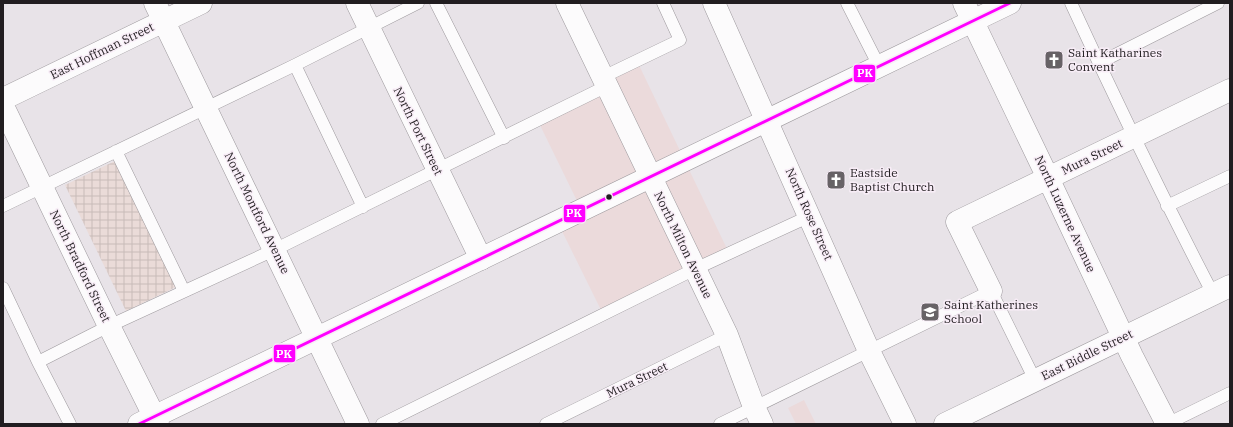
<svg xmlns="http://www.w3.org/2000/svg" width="1233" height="427" viewBox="0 0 1233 427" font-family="'IBM Plex Serif',serif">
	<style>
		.commercial { fill: #ebdadb }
		.industrial { fill: url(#industrial-grid) }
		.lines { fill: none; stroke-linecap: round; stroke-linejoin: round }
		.lane-casing { stroke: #9d999d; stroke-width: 13 }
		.street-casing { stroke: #9d999d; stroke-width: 23 }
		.secondary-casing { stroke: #9d999d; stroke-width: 23 }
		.lane { stroke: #fcfbfc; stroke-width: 12 }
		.street { stroke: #fcfbfc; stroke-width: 22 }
		.secondary { stroke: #fcfbfc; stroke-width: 22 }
		.bus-1-casing { stroke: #f8edf7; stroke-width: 6 }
		.bus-1 { stroke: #f0f; stroke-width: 3 }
		.bus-dot { fill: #211d20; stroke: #f8edf7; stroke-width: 1.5 }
		.labels { text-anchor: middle; stroke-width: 3; stroke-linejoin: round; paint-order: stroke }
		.street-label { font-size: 12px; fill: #211d20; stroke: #f8edf7 }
		.poi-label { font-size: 12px; fill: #211d20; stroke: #f8edf7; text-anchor: start }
		.line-badge { stroke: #f8edf7; stroke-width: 1.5 }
		.badge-label { font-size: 11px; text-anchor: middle; font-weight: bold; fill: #fff }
	</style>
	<defs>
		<pattern id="industrial-grid" width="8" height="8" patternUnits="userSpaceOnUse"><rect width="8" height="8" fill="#eadbd8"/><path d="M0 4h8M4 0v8" fill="none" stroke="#c8bcb9"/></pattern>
	</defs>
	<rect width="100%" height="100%" fill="#e8e3e8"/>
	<!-- commercial -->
	<path class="commercial" d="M637,61l92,192 -128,57 -45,-91 24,-12 -43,-88z
		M804,400l12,24h-20l-8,-16z"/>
	<!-- industrial -->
	<path class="industrial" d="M115,161l61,126 -50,24 -61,-126z"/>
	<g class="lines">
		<!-- lane casing -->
		<g class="lane-casing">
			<path id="lane" d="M436,3l68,135
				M847,3l32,63
				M1071,3c45,98 92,195 142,291
				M1099,63l119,-60
				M295,65l68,142
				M603,77l77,-37 -17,-37
				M116,151l68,140
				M3,206l292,-141 123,-62
				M1167,206l63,-30
				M3,288l35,74 32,62
				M38,362l71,-36 165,-76 333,-164
				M382,424l313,-155 115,-53
				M546,424l181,-89
				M720,424l271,-133 44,89
				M1167,424l63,-31"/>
		</g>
		<!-- street casing -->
		<g class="street-casing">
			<path id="street" d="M155,3l203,421
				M357,3l124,256
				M714,3l155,348 36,73
				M964,3l84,175 84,178 35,68
				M3,99l198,-96
				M3,106l106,220 49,98
				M991,291l-34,-69 273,-132"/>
		</g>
		<!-- secondary casing -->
		<g class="secondary-casing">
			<path id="secondary" d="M567,3l160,332 27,72 8,17
				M139,424l871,-421
				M945,424l285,-138"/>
		</g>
		<!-- lane -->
		<use href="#lane" class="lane"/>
		<!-- street -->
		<use href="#street" class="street"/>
		<!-- secondary -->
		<use href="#secondary" class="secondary"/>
		<!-- bus-1 casing -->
		<g class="bus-1-casing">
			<path id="bus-1" d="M139,424l871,-421"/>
		</g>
		<!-- bus-1 -->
		<use href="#bus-1" class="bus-1"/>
	</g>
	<!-- icons -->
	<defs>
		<g id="church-square" transform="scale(1)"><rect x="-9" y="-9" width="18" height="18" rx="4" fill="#676266" stroke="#f8edf7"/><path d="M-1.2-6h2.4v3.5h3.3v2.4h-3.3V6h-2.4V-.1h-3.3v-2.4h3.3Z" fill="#fff"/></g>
		<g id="school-square" transform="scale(1)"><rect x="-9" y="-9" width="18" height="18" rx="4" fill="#676266" stroke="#f8edf7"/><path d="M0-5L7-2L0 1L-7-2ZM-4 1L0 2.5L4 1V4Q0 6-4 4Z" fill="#fff"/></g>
	</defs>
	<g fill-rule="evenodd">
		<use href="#church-square" x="1054" y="60"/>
		<use href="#church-square" x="836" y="180"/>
		<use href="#school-square" x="930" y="312"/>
	</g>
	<!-- markers -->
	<circle class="bus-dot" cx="609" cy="197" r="3.5"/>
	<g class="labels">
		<!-- street labels -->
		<g class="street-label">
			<text transform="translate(102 51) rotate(-26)" y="4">East Hoffman Street</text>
			<text transform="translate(418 131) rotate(64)" y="4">North Port Street</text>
			<text transform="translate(1092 157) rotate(-26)" y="4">Mura Street</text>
			<text transform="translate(257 213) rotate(64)" y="4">North Montford Avenue</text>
			<text transform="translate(809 214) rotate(66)" y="4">North Rose Street</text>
			<text transform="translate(1065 214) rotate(65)" y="4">North Luzerne Avenue</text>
			<text transform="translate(683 245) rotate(64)" y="4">North Milton Avenue</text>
			<text transform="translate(80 266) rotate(64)" y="4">North Bradford Street</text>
			<text transform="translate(1087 355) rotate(-26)" y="4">East Biddle Street</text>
			<text transform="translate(637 380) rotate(-26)" y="4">Mura Street</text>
		</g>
		<!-- poi labels -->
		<g class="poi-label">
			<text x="1068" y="57">Saint Katharines<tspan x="1068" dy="14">Convent</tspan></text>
			<text x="850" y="177">Eastside<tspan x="850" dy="14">Baptist Church</tspan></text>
			<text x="944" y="309">Saint Katherines<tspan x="944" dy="14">School</tspan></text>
		</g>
	</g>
	<g class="line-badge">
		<rect x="853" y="64" width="23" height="19" rx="4" fill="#f0f"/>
		<rect x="563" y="204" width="23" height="19" rx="4" fill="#f0f"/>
		<rect x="273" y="344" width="23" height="19" rx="4" fill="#f0f"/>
	</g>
	<g class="badge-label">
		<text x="865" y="77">PK</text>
		<text x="574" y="217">PK</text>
		<text x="284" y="358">PK</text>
	</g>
	<!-- border -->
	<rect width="1233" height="427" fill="none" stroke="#211d20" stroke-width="8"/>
</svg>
